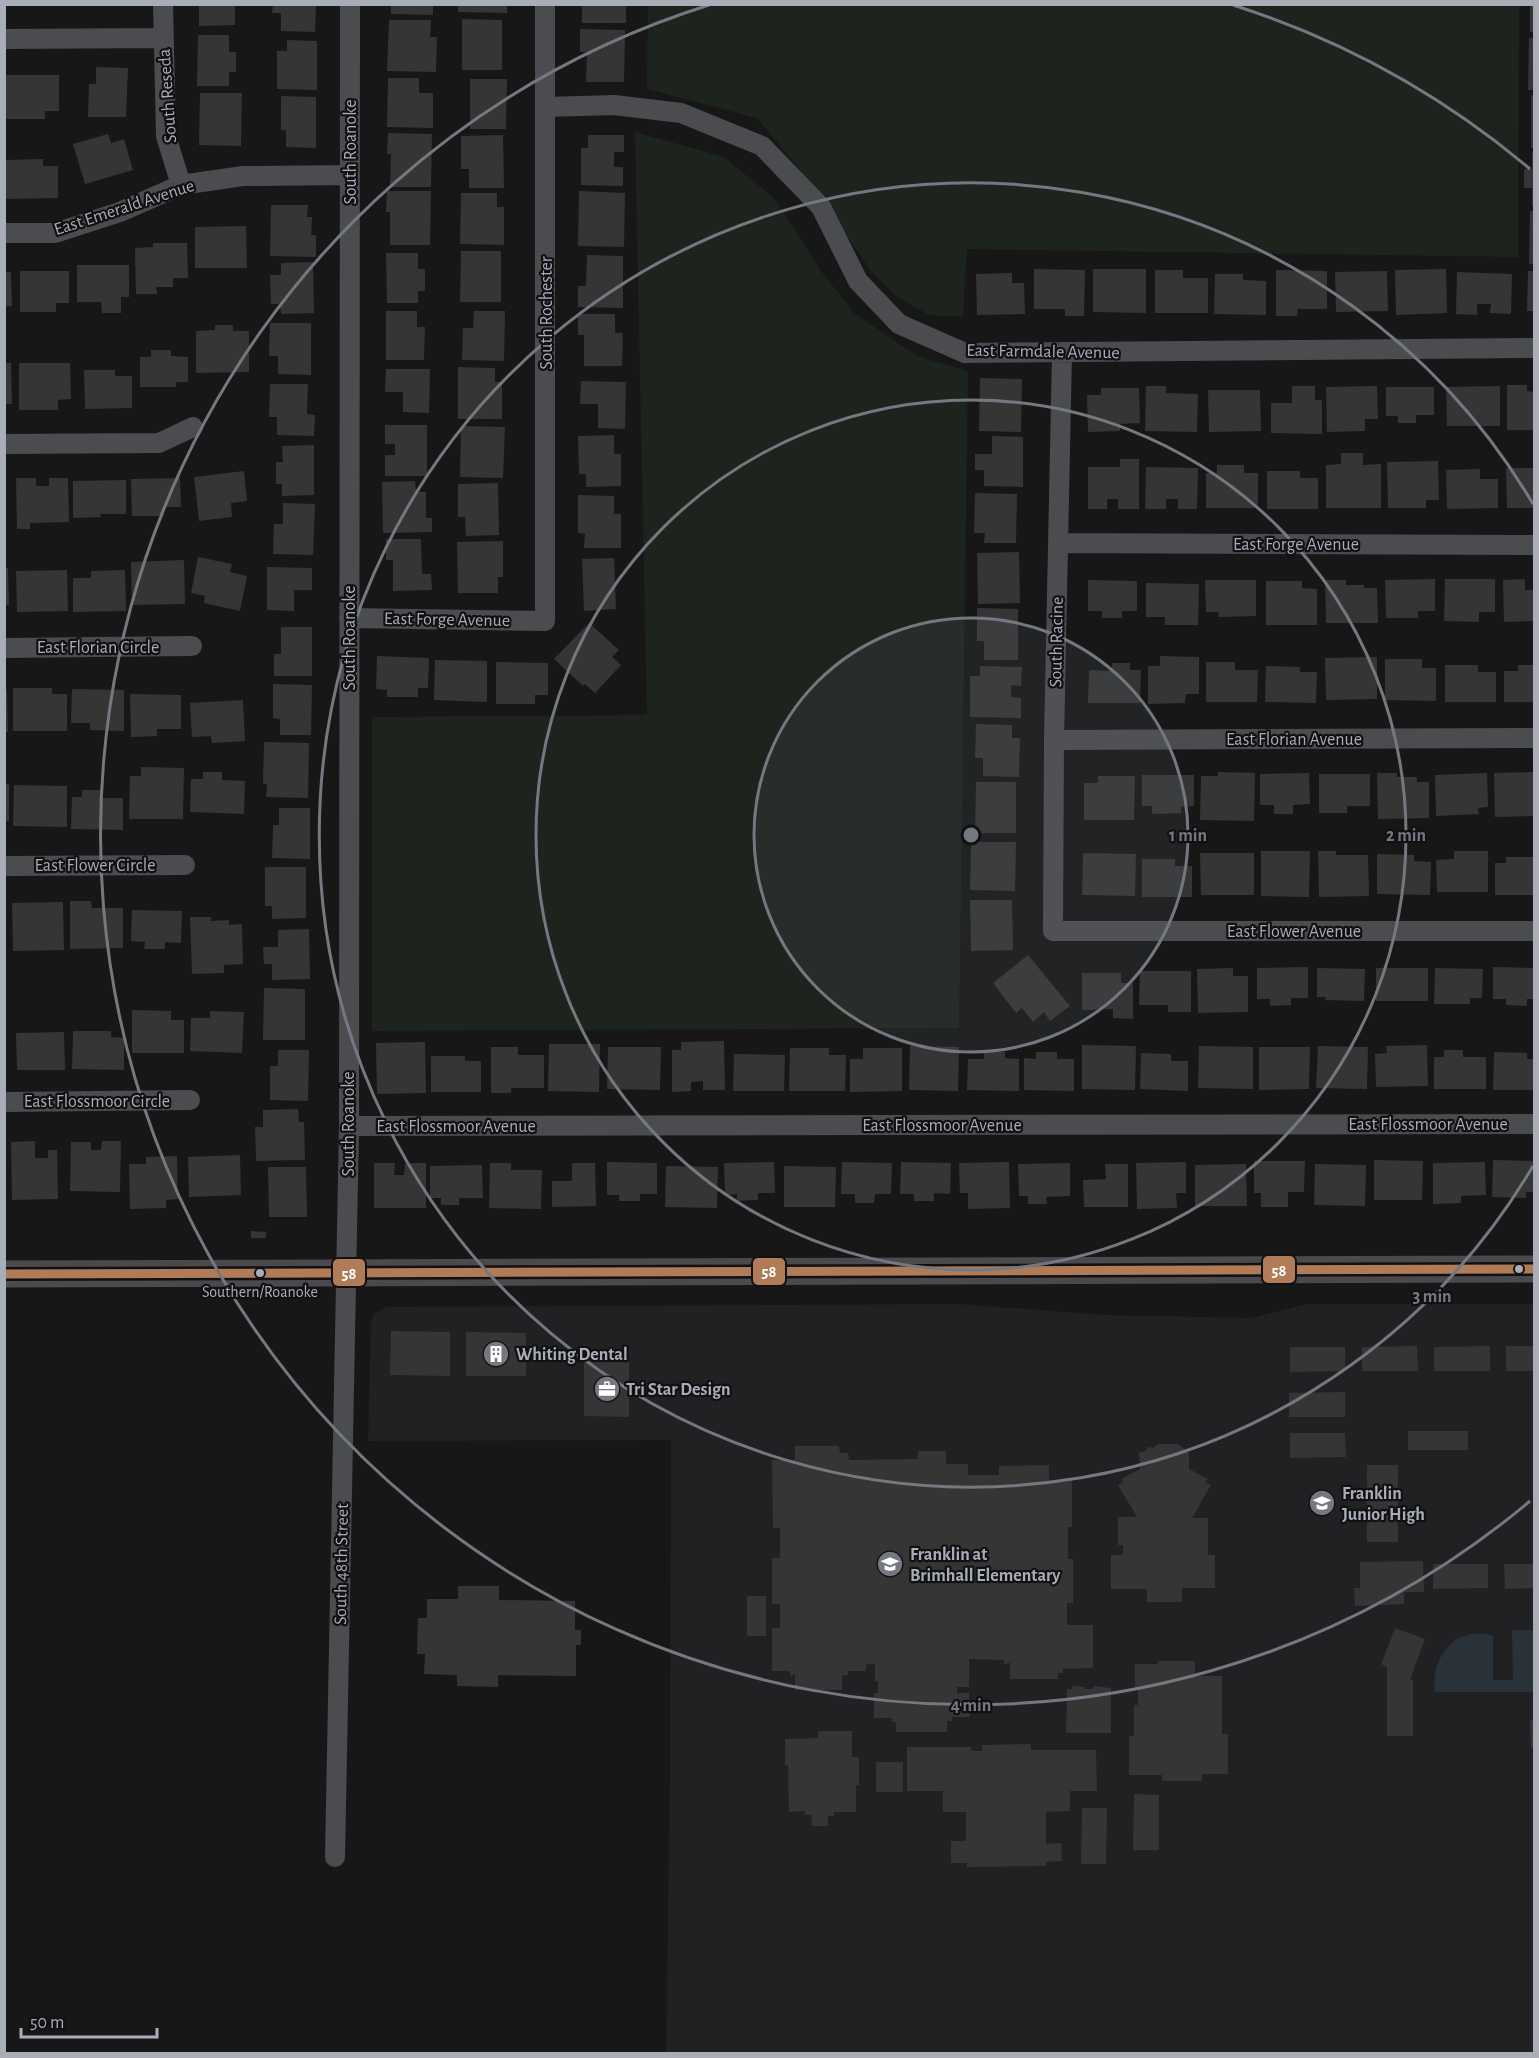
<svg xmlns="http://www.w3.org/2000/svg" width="1539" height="2058" viewBox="0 0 1539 2058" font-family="'Alegreya Sans',sans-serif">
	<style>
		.built { fill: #212123 }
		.green { fill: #1d241e }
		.water { fill: #2a3239 }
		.building { fill: #353536 }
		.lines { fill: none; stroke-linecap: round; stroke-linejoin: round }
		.street { stroke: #4b4c50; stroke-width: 20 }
		.secondary { stroke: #4a4a4e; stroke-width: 27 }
		.bus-1-casing { stroke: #111113; stroke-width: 14 }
		.bus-1 { stroke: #b07c57; stroke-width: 9 }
		.ring { fill: none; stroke: #757880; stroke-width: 3 }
		.bus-dot { fill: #a8adb8; stroke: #111113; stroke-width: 2 }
		.labels { text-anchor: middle; stroke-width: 4.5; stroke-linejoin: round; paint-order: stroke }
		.bus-label { font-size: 16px; fill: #a8adb8; stroke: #111113 }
		.street-label { font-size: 18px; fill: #a8adb8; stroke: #111113 }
		.poi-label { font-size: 18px; font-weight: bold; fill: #a8adb8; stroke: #111113; text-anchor: start }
		.centre { fill: #757880; stroke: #111113; stroke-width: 3 }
		.ring-label { font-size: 18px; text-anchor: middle; font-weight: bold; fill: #757880; stroke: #111113; stroke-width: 4.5; stroke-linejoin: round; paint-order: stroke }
		.line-badge { stroke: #111113; stroke-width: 2 }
		.badge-label { font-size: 16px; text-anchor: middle; font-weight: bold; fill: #fff }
	</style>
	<rect width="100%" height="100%" fill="#171717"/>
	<!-- built -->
	<path class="built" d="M959,1304l147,11 145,3 56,-14h227v749h-868l4,-277 1,-336 -303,1 3,-118 2,-9 14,-7z"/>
	<!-- green -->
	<path class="green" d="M648,5h871l-1,252 -551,-8 -4,68 -34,-2 -33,-19 -25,-25 -66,-95 -48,-58 -110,-29z
		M635,132l89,25 52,43 45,71 33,42 63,43 51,15 -9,657 -587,3v-314l275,-2z"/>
	<!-- water -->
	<path class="water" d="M1512,1630h22v62h-99c-4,-35 20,-68 58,-56v44h20z"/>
	<!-- building -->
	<path class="building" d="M199,4h36v21l-36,1z
		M273,4h43l-1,28 -34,-1v-18h-9z
		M391,4h42v11l-42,-1z
		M458,4h49v9l-49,-1z
		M1530,4h4v28h-4z
		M582,5h44v18h-44z
		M462,19l40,1v50h-40z
		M389,20h42l-1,17h7l-1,35 -49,-1z
		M580,29l45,1 -1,52h-38l1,-30h-7z
		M198,35h31v17h7v20h-7v14h-32z
		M1529,38h5v52h-6z
		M287,40l30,1v49l-40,-1v-38h10z
		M96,67l32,1 -2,49h-38l1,-33h7z
		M5,75h54v36h-14v8h-40z
		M388,78h31v15h14v35l-46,-1z
		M470,79h37l-1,50h-36z
		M200,93h42l-1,53 -42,-1z
		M1531,95h3v53h-3z
		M281,96l35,1v51l-30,-1v-17h-5z
		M388,133l44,1 -1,53h-41l1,-33h-4z
		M108,134l3,9 13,-4 9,31 -48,14 -12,-40z
		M503,135l1,53h-35v-19h-8v-33z
		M588,135h36v17h-10v15h9v19l-42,-1v-37h7z
		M1532,153h2v53h-2v-18h-8v-19h8z
		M43,159v7h15v32l-52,1 -1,-39z
		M387,191h44l-1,54h-40v-33h-4z
		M579,191l46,2 -1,54 -46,-1z
		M461,193h36v14h7v38l-44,-1z
		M271,205h37l-1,12h5l-1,18h5v22l-46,-1z
		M1530,211h4v53h-5z
		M246,226l1,42h-52v-41z
		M153,243h34l1,35h-15v9h-17l1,7h-21l-1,-46 18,-1z
		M461,251h40v51h-41z
		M386,253h32v16h7v22h-7v12h-31z
		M587,255l36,1v52l-45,-1v-21h8z
		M313,262l1,51 -33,1 -1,-10h-9l-1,-29h11v-12z
		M77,265h52v32h-8v16h-19l-1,-11h-24z
		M1034,269l51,1 -1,46h-19v-7h-31z
		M1093,269h53v44l-53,-1z
		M1446,269l1,44 -51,2 -1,-45z
		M1155,270h28v8h25v35h-53z
		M1276,270l51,1v38h-29l-1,7h-21z
		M20,271h49v32h-13v9h-36z
		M1387,271l1,40 -52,1 -1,-40z
		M1528,271h6v40h-7z
		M4,272h7l1,34 -8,1z
		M1457,272l55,2 -1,40 -21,-1 1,-9h-14v11l-21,-1z
		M1012,273v10h12l1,31 -48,1 -1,-41z
		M1215,274h28v6l23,1v34l-52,-1z
		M386,311h31v16h8l-1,33h-38z
		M474,311h31l-1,50 -42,-1 1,-32h10z
		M578,314h37v19h8l-1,33h-38v-31h-6z
		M270,323h41v52l-33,-1v-18h-9z
		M215,325h18v6h16v41l-53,1v-42l19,-1z
		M151,350h20v6l17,1v25h-12v5h-36v-30h11z
		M4,363h7l1,41h-8z
		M19,363h51l1,36 -13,1v10h-39z
		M458,367l37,1v14h7v37h-44z
		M386,369h44l-1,44 -26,-1v-20h-18z
		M84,370h31v6h17v32l-47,1z
		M980,378l42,1 -1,53 -42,-1z
		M581,381l45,1 -1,47 -27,-1v-24h-18z
		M270,384h38l-1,30 8,1 -1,21 -37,-1v-18h-8z
		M1507,385h20v6l7,1v38h-27z
		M1146,386h20v7l32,1 -1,38 -52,-1z
		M1292,386h23v14h7v34l-51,-1v-30h21z
		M1377,386l1,33h-13v12l-38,1 -1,-45z
		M1500,386v40h-53l-1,-39z
		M1386,387h48v28h-18v8h-18v-7h-12z
		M1101,388h38l1,35 -20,1v7l-32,1 -1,-37h14z
		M1208,390h52l1,41 -52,1z
		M385,425h42v51h-42v-21h10v-11h-10z
		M461,426l44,1 -2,51 -43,-1z
		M614,435v19h7v32l-35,1v-13h-7l-1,-38z
		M992,436l31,1v50l-39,-1v-16h-9v-16h17z
		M314,445v50l-32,1v-12h-6v-22h7l-1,-16z
		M1341,453h22v12l18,-1v44h-55v-43l15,-1z
		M1120,459h19v50h-21v-10h-11v10h-19v-42h32z
		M1438,461l1,39h-13v8h-38l-1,-46z
		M1217,465h27v8h14v35h-52v-35h11z
		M1146,467l52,1 -1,41h-19v-10h-12v10h-21z
		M1506,468h28v40h-27z
		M1480,469v10h18v29l-51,1 -1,-39z
		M244,471l3,30 -16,2 1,14 -33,4 -5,-44z
		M1267,471h33v7h18v31h-51z
		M16,478h20v8h13v-8h19l1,44 -39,1v6h-13z
		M180,478l1,29h-17v9h-32l-1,-37z
		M126,480v34h-26l1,3 -28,1v-37z
		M415,481l1,11h10v26h6v14l-49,1 -1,-51z
		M498,483l1,52 -33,1 -1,-19h-7v-33z
		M975,493l42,1 -1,49h-32l1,-10h-11z
		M578,495l36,1v18h7v34h-37l1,-14 -7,-1z
		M283,503l32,1 -2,51 -40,-1 1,-30h9z
		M386,539h35l1,35h9l1,16 -39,1v-31h-7z
		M503,541v36h-5v16h-40l-1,-51z
		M1019,552l1,51 -42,1 -1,-51z
		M198,557l34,7 -2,8 17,4 -7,35 -36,-8 1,-7 -14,-3z
		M614,558l2,51 -32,2 -2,-52z
		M184,560l1,44 -53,1 -1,-43z
		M267,567l45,1v22h-18v21l-27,-1z
		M4,568h4l1,37h-5z
		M67,570l1,41 -51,1 -1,-41z
		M125,570l1,41 -53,1v-34h18v-7z
		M1435,579v32h-17v7h-32l-1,-38z
		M1445,579h50v33h-16v10l-35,-1z
		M1525,579v11h9v31l-30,1 -1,-42z
		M1088,580l49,1v30h-15v7h-20v-7h-14z
		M1205,580h51v36l-37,1 -1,-5h-12z
		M1325,580h21v5h18v3h13l1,35h-52z
		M1266,581h36v7l15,1v36h-51z
		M1146,583l53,1 -1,41h-33v-8h-19z
		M977,608l41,1v51h-34v-19h-7z
		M589,623l30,27 -7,7 9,8 -26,28 -10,-9 -2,2 -29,-27z
		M281,627h31v49h-38v-22h7z
		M377,656l52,2 -1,30h-10v9h-31v-7l-11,-1z
		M1160,656l39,1v37h-13l-1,9 -37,1v-38h12z
		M1377,657v42l-51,1 -1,-42z
		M1385,659h37v9h14v33l-51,-1z
		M435,660l52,1v41l-53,-2z
		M496,662l52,1v32h-13v9h-39z
		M1206,662h29v8h23l-1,32h-51z
		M1112,663h18v7h11l-1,33h-52l1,-33 23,1z
		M1445,665h33v7h18v30h-51z
		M1518,665h16v37h-30v-31h14z
		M980,666l42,1 -1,19 -10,-1v12l10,1v20l-51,-1v-41h10z
		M1266,666l34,1v5h17l-1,31 -51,-1z
		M273,684l39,1 -1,50h-31v-16l-7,-1z
		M13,688h39v6h15v37h-54z
		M4,689h3l1,43h-4z
		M72,689l52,1v41l-34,-1v-7h-19z
		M130,694l51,1v34h-24v7l-26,1z
		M243,700l2,41 -33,2 -1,-7 -19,1 -2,-34z
		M976,724l36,1v13h8l-1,39 -36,-1v-18h-8z
		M264,742l45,1 -1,55 -42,-1 1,-13h-4z
		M141,767l43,1 -1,51h-54l1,-43h11z
		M203,772h19v8l23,1 -1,33 -54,-2 1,-33h12z
		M1218,772l37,1 -1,48 -54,-1 1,-44h17z
		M1534,772v44l-39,1 -1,-44z
		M1309,773l1,31 -17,1v9h-19v-9h-14v-31z
		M1377,773h20v4h20v5h12v36l-51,1z
		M1487,773l1,34 -10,1 1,6 -43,2 -1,-41z
		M1319,774h51v32h-23v7h-28z
		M1142,775h52v31l-13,1v6l-29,1v-8h-10z
		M1098,776h37l-1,44h-50v-37h14z
		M976,782h40v51h-41z
		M4,784h5v37h-5z
		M14,785l53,1v41l-54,-1z
		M82,790h18v8h23v32l-52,-1 1,-32h10z
		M279,808h31v51l-38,-1 1,-33h6z
		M971,842h45l-1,49 -45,-1z
		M1261,851h49l-1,46 -48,-1z
		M1318,851h18v4h32l1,41 -50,1z
		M1454,851h34v41h-51l-1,-32 18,-1z
		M1083,853l53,1 -1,42 -53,-1z
		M1200,853h54v42h-53z
		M1377,854l37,1v6l17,1 -1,33 -53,-1z
		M1506,857h28v38h-39v-32h11z
		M1142,859h33v7h17v31h-50z
		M265,867h41v51l-34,1v-13h-7z
		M970,900h42l1,50 -42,1z
		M70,901h21l1,7h31v40l-53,1z
		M63,902l1,48 -51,1 -1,-48z
		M132,910l50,1 -1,32 -16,-1v7h-21l1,-7 -14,-1z
		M190,917h21v4l18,-1v5l13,-1 1,40 -19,1v8l-32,1z
		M309,929l1,50 -38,1v-16h-8l-1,-17h15v-17z
		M1028,955l42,51 -20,15 -6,-9 -11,10 -11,-14 -6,5 -23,-30z
		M1308,967v31h-17v7l-21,1v-7h-13v-31z
		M1493,967l41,1v31h-7v7l-21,-1v-6h-13z
		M1233,968v8h15v36l-50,1 -1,-44z
		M1317,968l48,1 -1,32 -39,-1 1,-3h-9z
		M1376,968h52v33h-52z
		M1435,968l48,1 -1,29h-12v6h-36z
		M1140,971h51v41h-23v-7h-29z
		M1082,973h39v10h12v36l-20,-1v-9l-31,1z
		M264,988l41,1v51h-42z
		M132,1010l39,1v9h13v33h-52z
		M210,1011l34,1 -2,41 -52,-2 1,-33h19z
		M73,1031h38v6l13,1v32l-52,-1z
		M64,1032l1,38h-48l-1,-37z
		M724,1041l1,49h-22v-9l-12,1v9l-19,1v-42h9v-8z
		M425,1042l1,51 -49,1 -1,-51z
		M549,1044h51l-1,48 -51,-1z
		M1082,1045l54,1 -1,44 -53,-1z
		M1427,1045l1,41 -52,1 -1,-33 12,-1 -1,-7z
		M910,1046l49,1 -1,44 -49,-1z
		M1199,1046l54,1v42l-55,-1z
		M1318,1046l50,1 -1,42 -51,-1z
		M491,1047h27v8h26v33h-33v5h-20z
		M608,1047h53l-1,43 -53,-1z
		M1259,1047h51l-1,42 -50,1z
		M790,1048h39v7h17l-1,36h-56z
		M863,1048h39v43l-52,1v-33h13z
		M278,1050h31l-1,51 -38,-1v-34h8z
		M1444,1050h19v7h23v32h-52v-32h10z
		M984,1052h21v6l14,1v32l-52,-1 1,-31h16z
		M1036,1052h21v7h17v32l-50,-1v-32l12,1z
		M1494,1052l33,1v6h7v31h-41z
		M1141,1053l30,1v7h17v30l-48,-2z
		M734,1054l51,1 -1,36h-51z
		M431,1056h34v5h16v31h-50z
		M298,1109l1,13h5l1,38 -49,1 -1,-34h8v-17z
		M35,1141v17h13v-8h9l1,49 -46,1 -1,-58z
		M102,1141h19l-1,51 -50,-1 1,-49h20v8h10z
		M240,1155l1,40 -52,2 -1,-40z
		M177,1156l1,43 -12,1v8l-36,1 -1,-45h17v-7z
		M1374,1160l49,1 -1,39h-48z
		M1493,1160l41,1v31h-8v6l-34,-1z
		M1254,1161h51l-1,31h-16v15h-27v-14h-7z
		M607,1162l50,1v31h-17v7h-21v-6h-12z
		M774,1162l1,31h-17v7l-21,1v-7l-12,1 -1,-32z
		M842,1162l50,1 -1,31h-16l-1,9h-19v-9h-14z
		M901,1162l50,1 -1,31 -16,-1v8h-20v-7h-14z
		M1009,1162l1,46 -42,1v-16h-8l-1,-30z
		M1186,1162v31h-10l1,15 -40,1 -1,-46z
		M1485,1162l1,33 -25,1v7l-28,1v-41z
		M374,1163h21l-1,12h10l1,-12h21v45h-52z
		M490,1163h21v7h31l-1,39 -52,-1z
		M572,1163h23l1,43 -44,1v-26h20z
		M1070,1163v33l-24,1 1,7h-19v-8h-9l-1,-32z
		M1105,1164h23v43h-44l-1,-27 23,-1z
		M1246,1164l1,42h-52v-41z
		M1315,1164l51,1 -1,41 -51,-1z
		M482,1165l1,33h-24v7h-18v-7h-11v-32z
		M666,1166l52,1 -1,41 -52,-1z
		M784,1166l52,1 -1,40h-51z
		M268,1167h38l1,50h-38z
		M251,1231l15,1v6h-15z
		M391,1331l59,1v44l-60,-1z
		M466,1332l60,1v43h-60z
		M1417,1346l1,25h-56v-24z
		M1490,1346v25h-56v-24z
		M1506,1346h28v25h-28z
		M1290,1347h55v24l-55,1z
		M584,1362h45v55l-45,-1z
		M1345,1392v25h-56v-24z
		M1408,1431h60v19h-60z
		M1290,1433h55l1,24 -56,1z
		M1157,1444h21l11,8v17l19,10 -3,3 6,3 -19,33h16v37h7v33h-33v14h-35v-13h-36v-34h12v-10h-5v-28h19l-19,-32 5,-3 -2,-3 19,-10 -1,-17h5l4,-5 6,1z
		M795,1446h44l1,7h8l1,7 69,-1v-8h28v13h22v11h31v-9l50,-1v15h23v47h-4v32h5v44h-6v22h26v43l-30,1v4h-5v6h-48v-16l-6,1v-4l-35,-1v28h-12v6h12l1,24h-18v4h-5v11h-51v-10h-4v-4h-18v-25h4v-12h-3v-17h-9v7h-18v4h-6v15h-47v-15l-5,1v-5h-18v-43h8v-24h-8v-46h8v-30h-7l-1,-68h23z
		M1367,1465h31v77h-31z
		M1423,1561l1,31h-20v12l-49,2 -1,-18h6v-26z
		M1433,1564h55v24l-55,1z
		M1504,1564h30v24l-29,1z
		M458,1586h41v14l76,1v29h6v15h-5v31l-78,-1v12l-41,-1v-11l-33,-1 1,-20h-8l1,-36h9v-19h31z
		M747,1596h19v40h-19z
		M1395,1628l30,11 -15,41h3v56h-26v-69l-6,-3z
		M1158,1661h37v15h27v58h6v40h-26v7h-40v-6h-33v-39h5v-31h4v-16h-3v-25h23z
		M1072,1686l13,1v2h8v-3l18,2v45h-45l1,-44h5z
		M1530,1720h4v28h-3z
		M818,1731h34v26h7v28h-3v27h-22v4h-6v10h-16l-1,-11h-6v-4l-16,1 -1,-47h-3v-26l33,-1z
		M1031,1744v6h65l1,41h-27v20l-24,1v32l15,-1 1,18 -16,1v4l-79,1v-4h-16v-22h15v-29h-23v-21h-36v-44h64v4h11v-6z
		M876,1762h27v30h-27z
		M1134,1794l25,1v55h-26z
		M1082,1808h25l-1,56h-25z"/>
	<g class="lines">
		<!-- street -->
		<path class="street" d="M163,4l3,132 15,49
			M4,39l159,-1
			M546,107l68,-2 67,8 81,33 59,61 37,74 41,43 66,29 569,-5
			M4,233h51l65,-21 61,-27 62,-9 107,-1
			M1062,353l-8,387 -1,191h481
			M4,444l155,-1 34,-16
			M1058,543l476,2
			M349,618l196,3v-617
			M4,648l188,-2
			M1054,740l480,-2
			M4,866l181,-1
			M4,1102l186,-2
			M349,1126l1185,-2
			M335,1857l14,-731 1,-1122"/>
		<!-- secondary -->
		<path class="secondary" d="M4,1274l1530,-5"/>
		<!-- bus-1 casing -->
		<g class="bus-1-casing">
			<path id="bus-1" d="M4,1274l1530,-5"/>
		</g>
		<!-- bus-1 -->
		<use href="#bus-1" class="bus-1"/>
	</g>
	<!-- distance rings -->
	<circle cx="971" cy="835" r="217" fill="#757880" fill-opacity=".12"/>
	<g class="ring">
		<circle cx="971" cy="835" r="217"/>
		<circle cx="971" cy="835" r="435"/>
		<path d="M1533 1166A652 652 0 1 1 1533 504"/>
		<path d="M1530 1501A870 870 0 1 1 709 5M1233 5A870 870 0 0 1 1530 169"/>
	</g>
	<!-- icons -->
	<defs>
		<g id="building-disc" transform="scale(1.35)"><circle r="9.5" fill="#757880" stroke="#111113"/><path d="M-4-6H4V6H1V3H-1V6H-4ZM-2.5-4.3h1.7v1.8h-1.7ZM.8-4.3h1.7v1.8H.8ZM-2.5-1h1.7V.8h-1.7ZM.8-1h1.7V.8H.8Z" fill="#fff"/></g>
		<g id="office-disc" transform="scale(1.35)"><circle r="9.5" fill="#757880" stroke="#111113"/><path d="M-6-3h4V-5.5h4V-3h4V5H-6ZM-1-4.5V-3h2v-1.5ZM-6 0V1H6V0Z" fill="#fff"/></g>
		<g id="school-disc" transform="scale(1.35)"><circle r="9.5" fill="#757880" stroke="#111113"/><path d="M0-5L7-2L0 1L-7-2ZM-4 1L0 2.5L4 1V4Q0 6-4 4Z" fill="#fff"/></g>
	</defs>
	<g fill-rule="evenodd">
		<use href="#building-disc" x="496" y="1354"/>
		<use href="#office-disc" x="607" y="1389"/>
		<use href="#school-disc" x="1322" y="1503"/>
		<use href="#school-disc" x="890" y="1564"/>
	</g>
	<!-- markers -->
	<g class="bus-dot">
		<circle cx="1519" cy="1269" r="5"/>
		<circle cx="260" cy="1273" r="5"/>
	</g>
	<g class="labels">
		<!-- bus labels -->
		<g class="bus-label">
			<text x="260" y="1297">Southern/Roanoke</text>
		</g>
		<!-- street labels -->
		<g class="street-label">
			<text transform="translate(167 96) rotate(-94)" y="6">South Reseda</text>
			<text transform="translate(350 152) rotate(-90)" y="6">South Roanoke</text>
			<text transform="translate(124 207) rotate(-18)" y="6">East Emerald Avenue</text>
			<text transform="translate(546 313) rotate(-90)" y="6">South Rochester</text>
			<text transform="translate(1043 351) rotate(1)" y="6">East Farmdale Avenue</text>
			<text x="1296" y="550">East Forge Avenue</text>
			<text transform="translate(447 619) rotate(1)" y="6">East Forge Avenue</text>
			<text transform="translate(349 638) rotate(-90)" y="6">South Roanoke</text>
			<text transform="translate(1056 642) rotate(-89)" y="6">South Racine</text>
			<text x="98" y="653">East Florian Circle</text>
			<text x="1294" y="745">East Florian Avenue</text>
			<text x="95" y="871">East Flower Circle</text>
			<text x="1294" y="937">East Flower Avenue</text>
			<text x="97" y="1107">East Flossmoor Circle</text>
			<text transform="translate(348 1124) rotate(-90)" y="6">South Roanoke</text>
			<text x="1428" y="1130">East Flossmoor Avenue</text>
			<text x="942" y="1131">East Flossmoor Avenue</text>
			<text x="456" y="1132">East Flossmoor Avenue</text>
			<text transform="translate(341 1564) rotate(-89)" y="6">South 48th Street</text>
		</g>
		<!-- poi labels -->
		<g class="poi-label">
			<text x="516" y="1360">Whiting Dental</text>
			<text x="626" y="1395">Tri Star Design</text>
			<text x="1342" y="1499">Franklin<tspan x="1342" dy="21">Junior High</tspan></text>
			<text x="910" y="1560">Franklin at<tspan x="910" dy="21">Brimhall Elementary</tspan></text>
		</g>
	</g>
	<circle cx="971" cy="835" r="9" class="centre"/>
	<g class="ring-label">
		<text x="1188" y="841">1 min</text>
		<text x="1406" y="841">2 min</text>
		<text x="1432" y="1302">3 min</text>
		<text x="971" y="1711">4 min</text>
	</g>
	<g class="line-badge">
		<rect x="1262" y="1255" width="34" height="29" rx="6" fill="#b07c57"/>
		<rect x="752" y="1257" width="34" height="29" rx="6" fill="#b07c57"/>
		<rect x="332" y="1258" width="34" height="29" rx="6" fill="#b07c57"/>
	</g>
	<g class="badge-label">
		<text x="1279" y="1276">58</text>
		<text x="769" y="1277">58</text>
		<text x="349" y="1279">58</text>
	</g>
	<!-- border -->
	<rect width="1539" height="2058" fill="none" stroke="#a8adb8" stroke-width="12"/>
	<!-- scale -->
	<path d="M21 2028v9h136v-9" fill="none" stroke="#a8adb8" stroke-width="3"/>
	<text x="30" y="2028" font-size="18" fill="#a8adb8" stroke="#111113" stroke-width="4.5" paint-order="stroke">50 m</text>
</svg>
